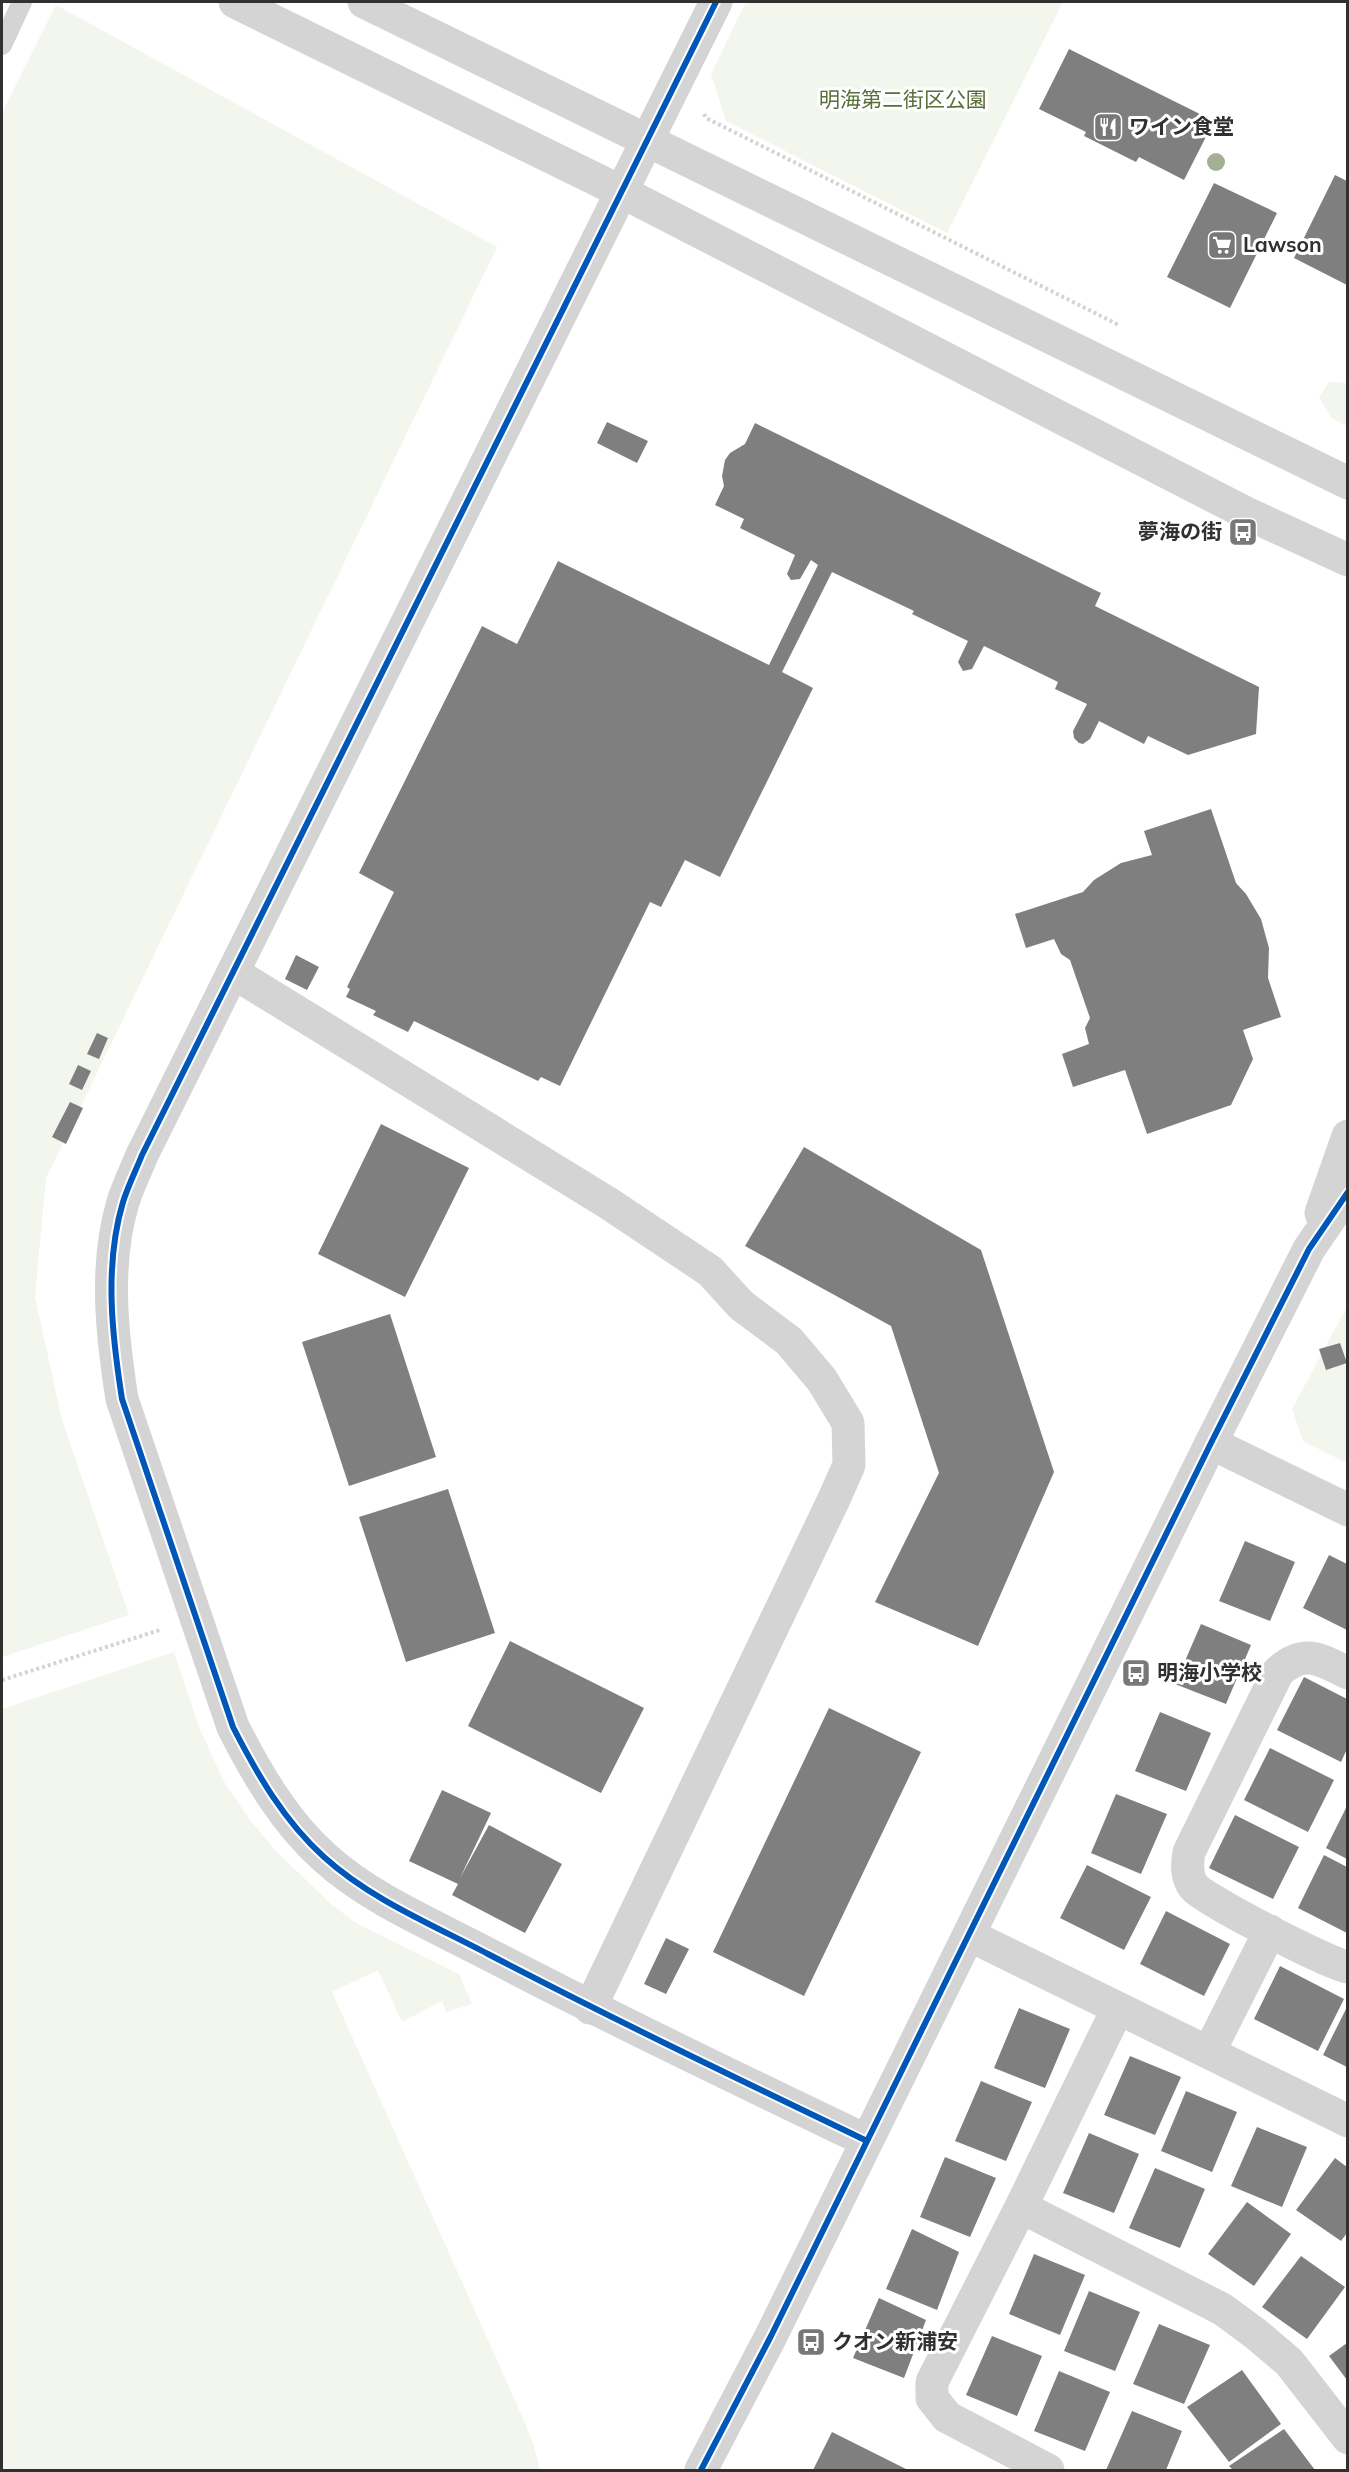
<svg xmlns="http://www.w3.org/2000/svg" width="1349" height="2472" viewBox="0 0 1349 2472" font-family="Mulish,'Noto Sans JP',sans-serif">
	<style>
		.green { fill: #f2f6ec }
		.building { fill: #7f7f7f }
		.lines { fill: none; stroke-linecap: round; stroke-linejoin: round }
		.path { stroke: #d4d4d4; stroke-width: 4; stroke-dasharray: 3 3; stroke-linecap: butt }
		.service { stroke: #d4d4d4; stroke-width: 20 }
		.minor { stroke: #d4d4d4; stroke-width: 33 }
		.tertiary { stroke: #d4d4d4; stroke-width: 33 }
		.cycleway-casing { stroke: #fff; stroke-width: 10 }
		.cycleway { stroke: #0057b8; stroke-width: 6 }
		.tree { fill: #a4b093 }
		.labels { text-anchor: middle; stroke-width: 6; stroke-linejoin: round; paint-order: stroke }
		.park-label { font-size: 21px; fill: #596f3a; stroke: #fff }
		.poi-label { font-size: 21px; font-weight: bold; fill: #303030; stroke: #fff; text-anchor: start }
	</style>
	<rect width="100%" height="100%" fill="#fff"/>
	<!-- green -->
	<path class="green" d="M746,2h317l-116,231 -221,-112 -15,-47z
		M56,5l441,242 -451,931 -11,119 27,123 67,195 -127,42v-1544z
		M1329,382l18,1v43l-16,-8 -12,-21z
		M1347,1307v156l-44,-22 -11,-32z
		M174,1652l25,75 24,53 27,40 24,29 58,56 26,19 101,50 13,30 -26,8 -4,-11 -40,21 -24,-52 -46,22 186,415 15,36 7,27h-538v-761z"/>
	<!-- building -->
	<path class="building" d="M1069,49l145,72 -30,59 -45,-23 -3,5 -52,-26 2,-4 -47,-23z
		M1335,175l12,6v104l-53,-27z
		M1214,183l63,30 -47,95 -63,-31z
		M607,422l41,19 -11,22 -40,-20z
		M755,423l346,170 -6,13 164,81 -3,47 -68,21 -40,-19 -4,8 -45,-23 -9,18 -7,5 -4,-1 -5,-5 -1,-7 14,-27 -32,-15 3,-7 -74,-36 -12,23 -9,2 -5,-9 10,-21 -56,-27 2,-3 -82,-39 -50,100 31,16 -93,189 -35,-17 -24,47 -11,-5 -90,184 -19,-9 -3,4 -124,-60 -6,11 -35,-17 3,-4 -30,-14 4,-8 -3,-2 47,-95 -35,-19 123,-247 35,18 41,-83 211,104 49,-100 -7,-5 -11,19 -9,1 -4,-6 8,-19 -55,-27 4,-9 -29,-14 9,-19 -2,-10 3,-16 5,-7 15,-9z
		M1211,809l25,74 10,11 15,25 8,29 -1,30 13,39 -38,13 10,29 -22,46 -84,29 -22,-64 -52,17 -11,-33 27,-10 -4,-16 5,-10 -20,-58 -9,-6 -7,-15 -28,9 -11,-34 68,-22 11,-12 27,-17 31,-8 -8,-24z
		M296,955l23,12 -12,23 -22,-11z
		M97,1033l11,5 -9,21 -12,-5z
		M78,1065l13,6 -9,19 -13,-6z
		M70,1102l13,6 -17,36 -14,-7z
		M381,1124l88,44 -64,129 -87,-43z
		M804,1147l177,103 73,222 -76,174 -103,-44 64,-129 -48,-147 -146,-80z
		M390,1314l46,143 -87,29 -47,-144z
		M1340,1343l7,20 -21,7 -7,-21z
		M448,1489l47,144 -89,29 -47,-145z
		M1245,1541l50,21 -25,59 -51,-20z
		M1329,1555l18,9v66l-44,-22z
		M1201,1624l50,21 -25,59 -51,-20z
		M510,1641l134,67 -43,85 -133,-67z
		M1304,1677l43,22v50l-6,13 -64,-32z
		M829,1708l92,44 -117,244 -91,-44z
		M1160,1712l51,21 -25,58 -51,-20z
		M1270,1748l64,32 -26,52 -64,-32z
		M442,1790l49,23 -31,65 29,-53 73,39 -37,69 -73,-38 6,-11 -49,-23z
		M1116,1794l51,20 -26,60 -50,-21z
		M1347,1806v53l-21,-11z
		M1235,1815l64,32 -26,52 -64,-31z
		M1324,1855l23,12v66l-49,-25z
		M1087,1865l64,32 -27,53 -64,-32z
		M1166,1911l64,33 -26,52 -64,-32z
		M666,1938l23,11 -23,45 -22,-10z
		M1280,1966l64,33 -26,52 -64,-32z
		M1347,2007v60l-24,-12z
		M1019,2008l51,21 -25,59 -51,-20z
		M1130,2056l51,21 -26,58 -51,-20z
		M981,2081l51,21 -26,59 -51,-20z
		M1186,2091l51,21 -25,60 -51,-21z
		M1257,2127l50,20 -25,60 -51,-21z
		M1089,2133l50,21 -25,59 -51,-20z
		M945,2157l51,21 -26,59 -50,-20z
		M1335,2158l12,9v66l-6,8 -45,-31z
		M1155,2168l50,21 -25,59 -51,-20z
		M1247,2202l44,32 -37,52 -46,-32z
		M912,2229l47,23 -22,58 -51,-21z
		M1034,2254l51,21 -25,60 -51,-21z
		M1301,2256l44,31 -38,52 -45,-32z
		M1089,2291l51,21 -25,59 -51,-20z
		M879,2298l47,22 -22,58 -51,-20z
		M1159,2324l51,21 -26,59 -51,-20z
		M992,2336l50,20 -25,60 -51,-21z
		M1347,2343v37l-18,-24z
		M1242,2370l39,54 -52,38 -42,-55z
		M1059,2371l51,21 -25,59 -51,-20z
		M1132,2411l50,20 -16,39h-60z
		M1284,2429l31,41h-82l-4,-4z
		M832,2432l76,38h-95z"/>
	<g class="lines">
		<!-- path -->
		<path class="path" d="M704,114l2,4 413,207
			M2,1680l158,-50"/>
		<!-- service -->
		<path class="service" d="M2,45l20,-43"/>
		<!-- minor -->
		<path class="minor" d="M234,973l374,230 102,68 31,34 48,36 33,39 26,43 1,42 -15,34 -244,509
			M1211,1443l137,67
			M1348,1673c-28,-14 -44,-25 -70,-1l-89,180c-2,12 -3,25 5,35 11,13 137,78 154,80
			M969,1935l379,186
			M1209,2052l61,-121
			M1021,2207l201,102 34,25 33,28 59,76
			M1048,2470l-101,-53 -15,-19v-16l89,-175 96,-197"/>
		<!-- tertiary -->
		<path class="tertiary" d="M235,2l387,190 624,321 102,47
			M364,2l984,481
			M716,2l-574,1153c-6,15 -14,31 -19,47 -19,64 -11,133 -1,197l111,328c24,47 51,94 91,130 46,42 109,68 164,97 125,65 252,126 379,187
			M1321,1213l27,-77
			M701,2470l70,-134 440,-893 98,-194 39,-57"/>
		<!-- cycleway casing -->
		<g class="cycleway-casing">
			<path id="cycleway" d="M716,2l-574,1153c-6,15 -14,31 -19,47 -19,64 -11,133 -1,197l111,328c24,47 51,94 91,130 46,42 109,68 164,97 125,65 252,126 379,187
				M701,2470l70,-134 440,-893 98,-194 39,-57"/>
		</g>
		<!-- cycleway -->
		<use href="#cycleway" class="cycleway"/>
	</g>
	<!-- trees -->
	<circle class="tree" cx="1216" cy="162" r="9"/>
	<!-- icons -->
	<defs>
		<g id="restaurant-square" transform="scale(1.5)"><rect x="-9" y="-9" width="18" height="18" rx="4" fill="#787878" stroke="#fff"/><path d="M-5-6h1v4h1v-4h1v4h1v-4h1v5L-1.5 .5V6h-2V.5L-5-1ZM5-6V6H3V1.5H1.5Q1.5-4 5-6Z" fill="#fff"/></g>
		<g id="supermarket-square" transform="scale(1.5)"><rect x="-9" y="-9" width="18" height="18" rx="4" fill="#787878" stroke="#fff"/><path d="M-6-5.5h2.5l.6 2H6L4.5 2H-2.5L-4.4-4H-6ZM-1.5 3.2a1.3 1.3 0 1 0 .1 0ZM3 3.2a1.3 1.3 0 1 0 .1 0Z" fill="#fff"/></g>
		<g id="bus-square" transform="scale(1.5)"><rect x="-9" y="-9" width="18" height="18" rx="4" fill="#787878" stroke="#fff"/><path d="M-5-6H5V4H4V6H2V4H-2V6H-4V4H-5ZM-3.5-4V0h7V-4ZM-3.5 1.2v1.5H-2V1.2ZM2 1.2v1.5H3.5V1.2Z" fill="#fff"/></g>
	</defs>
	<g fill-rule="evenodd">
		<use href="#restaurant-square" x="1108" y="127"/>
		<use href="#supermarket-square" x="1222" y="245"/>
		<use href="#bus-square" x="1243" y="532"/>
		<use href="#bus-square" x="1136" y="1673"/>
		<use href="#bus-square" x="811" y="2342"/>
	</g>
	<g class="labels">
		<!-- park labels -->
		<g class="park-label">
			<text x="903" y="107">明海第二街区公園</text>
		</g>
		<!-- poi labels -->
		<g class="poi-label">
			<text x="1129" y="134">ワイン食堂</text>
			<text x="1243" y="252">Lawson</text>
			<text x="1222" y="539" text-anchor="end">夢海の街</text>
			<text x="1157" y="1680">明海小学校</text>
			<text x="832" y="2349">クオン新浦安</text>
		</g>
	</g>
	<!-- border -->
	<rect width="1349" height="2472" fill="none" stroke="#303030" stroke-width="6"/>
</svg>
